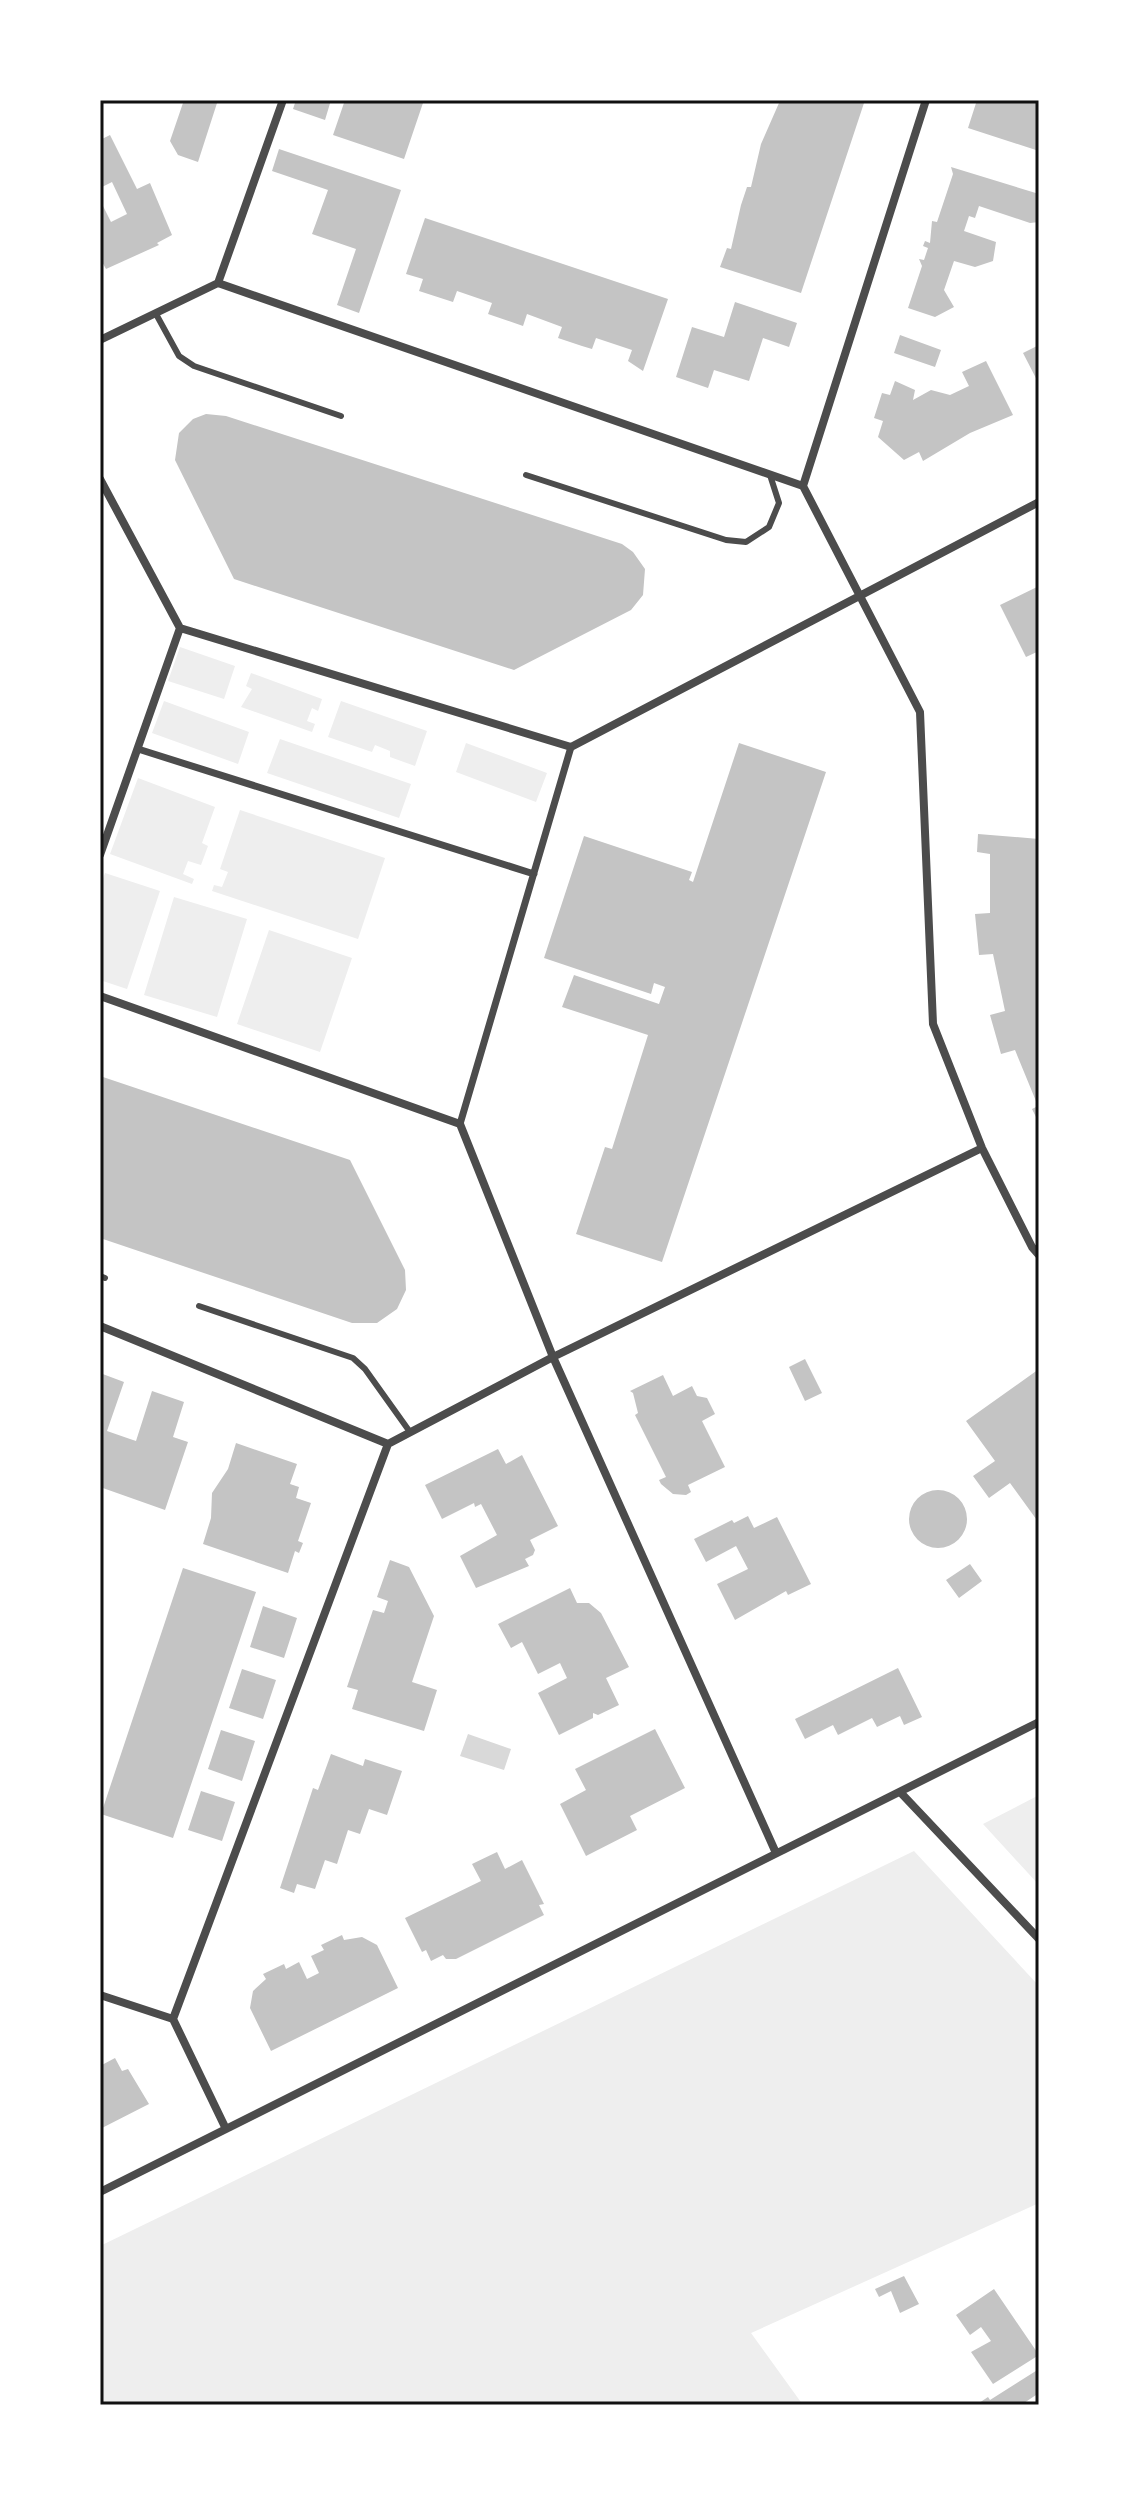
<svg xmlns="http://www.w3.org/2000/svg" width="1139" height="2505" viewBox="0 0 1139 2505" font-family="'Source Sans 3',sans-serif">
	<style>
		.green { fill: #eee }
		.water { fill: #d9d9d9 }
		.building { fill: #c4c4c4 }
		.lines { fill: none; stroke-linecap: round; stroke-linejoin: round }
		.service { stroke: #4c4c4c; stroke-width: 6 }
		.pedestrian { stroke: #4c4c4c; stroke-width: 7 }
		.minor { stroke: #4c4c4c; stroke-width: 8 }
		.neatline { fill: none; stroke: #111; stroke-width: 3 }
	</style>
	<rect width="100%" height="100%" fill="#fff"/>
	<!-- green -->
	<path class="green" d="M180,647l55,19 -11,33 -56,-18z
		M251,673l71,26 -4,12 -6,-3 -5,13 8,3 -3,8 -71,-25 11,-18 -6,-3z
		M164,701l85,31 -11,32 -86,-31z
		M341,701l86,30 -12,35 -25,-9v-6l-15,-6 -3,7 -44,-15z
		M280,739l131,45 -12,34 -132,-45z
		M466,743l81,30 -11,29 -80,-30z
		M138,778l77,29 -13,36 6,3 -7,19 -13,-4 -5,13 11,5 -2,5 -82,-30z
		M240,810l145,48 -27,81 -146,-48 2,-6 8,2 6,-15 -8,-3z
		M105,873l55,18 -33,98 -27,-9v-93z
		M174,897l73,22 -30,98 -73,-22z
		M269,930l83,28 -32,94 -83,-28z
		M1039,1795v90l-56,-61z
		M914,1851l125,135v217l-288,130 52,72h-703v-159z"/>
	<!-- water -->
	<path class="water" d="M468,1734l43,15 -7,21 -44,-14z"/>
	<!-- building -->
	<path class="building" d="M184,100h34l-20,62 -20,-7 -8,-14z
		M296,100h35l-6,20 -32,-11z
		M345,100h79l-20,59 -71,-24z
		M771,100h94l-64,193 -81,-26 7,-19 4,1 10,-44 6,-18h4l10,-43 18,-41z
		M977,100h62v51l-71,-23z
		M110,135l27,54 13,-6 22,52 -15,8 2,2 -53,24 -6,-11v-58l11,22 16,-8 -15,-32 -12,6v-48z
		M279,149l122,41 -42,123 -22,-8 19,-56 -44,-15 16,-44 -56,-19z
		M951,167l88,27v28l-9,1 -51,-17 -4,12 -6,-2 -5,15 32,11 -3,19 -18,6 -21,-6 -10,29 10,17 -19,10 -27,-9 14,-42 -3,-7 5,1 4,-12 -5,-2 2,-5 5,2 2,-22 5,1 16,-48z
		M425,218l243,81 -25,72 -15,-10 4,-11 -36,-12 -4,11 -10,-3 -24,-8 4,-11 -35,-13 -4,12 -35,-12 4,-11 -35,-12 -4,11 -34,-11 4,-12 -17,-5z
		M735,302l62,21 -8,24 -26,-9 -14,43 -35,-11 -6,18 -32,-11 16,-50 32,10z
		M900,335l41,15 -6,17 -41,-14z
		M1039,345v39l-16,-31z
		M986,361l27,54 -43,18 -47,28 -4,-9 -15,8 -26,-23 5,-16 -9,-3 8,-25 8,2 5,-14 20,9 -2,10 18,-10 19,5 19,-9 -7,-14z
		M206,414l20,2 396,128 11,8 12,17 -2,26 -12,15 -117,60 -280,-91 -59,-119 4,-27 14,-14z
		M1039,586v65l-13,6 -26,-52z
		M739,743l87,29 -164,490 -86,-28 29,-87 7,2 36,-114 -86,-28 12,-32 85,29 6,-17 -11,-4 -3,11 -107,-36 40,-122 108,36 -3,8 4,2z
		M978,834l61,5v284l-7,-14 6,-3 -23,-56 -14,4 -11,-39 15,-4 -12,-57 -14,1 -4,-41 15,-1v-59l-13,-2z
		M100,1076l250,84 55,110 1,20 -9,19 -20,14h-25l-252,-85z
		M805,1359l17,34 -17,8 -16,-34z
		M1039,1369v154l-29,-40 -21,15 -16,-22 22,-15 -29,-40z
		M100,1373l24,9 -17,49 23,8 6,2 16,-50 32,11 -11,35 15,5 -23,68 -65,-23z
		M663,1375l10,21 19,-10 5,10 10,2 8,16 -13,7 23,46 -37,18 3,7 -5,3 -13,-1 -12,-10 -2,-4 7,-3 -31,-62 3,-2 -5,-20 -3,-2z
		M236,1443l61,21 -7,20 9,3 -3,11 15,5 -13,38 5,2 -4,10 -4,-2 -7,22 -85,-29 8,-26 1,-25 16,-24z
		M498,1449l8,15 16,-9 36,71 -28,14 5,10 -2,5 -8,4 4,7 -53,22 -16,-32 37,-21 -16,-31 -6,3 -1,-4 -32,16 -17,-34z
		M909 1519a29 29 0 1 1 58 0a29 29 0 1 1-58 0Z
		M748,1516l6,12 23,-11 34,67 -23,11 -2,-4 -51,29 -18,-36 31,-15 -12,-23 -30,16 -12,-23 38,-19 2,3z
		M390,1560l19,7 25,49 -22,66 25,8 -13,41 -72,-22 6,-19 -11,-3 26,-77 11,3 4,-12 -11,-4z
		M970,1564l12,17 -23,17 -13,-18z
		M183,1568l73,24 -83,246 -72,-24z
		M570,1588l7,15h12l12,10 28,54 -23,11 13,27 -21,10 -5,-2v5l-34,17 -21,-42 29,-15 -7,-15 -22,11 -16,-32 -11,6 -13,-24z
		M263,1606l34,12 -13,40 -34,-11z
		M898,1668l24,49 -18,8 -4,-9 -23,11 -5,-9 -34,17 -5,-10 -28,14 -10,-20z
		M242,1669l34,11 -13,39 -34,-11z
		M655,1729l30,59 -55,28 7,14 -51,26 -26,-52 26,-14 -11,-21z
		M221,1730l34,11 -13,40 -34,-12z
		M331,1754l32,12 2,-7 37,12 -15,44 -18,-6 -9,25 -12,-4 -11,34 -12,-4 -10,29 -18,-5 -3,9 -14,-5 33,-100 5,2z
		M201,1791l34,11 -13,39 -34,-11z
		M497,1852l8,17 17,-9 22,44 -5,1 5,10 -88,44h-10l-3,-4 -12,6 -5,-11 -4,2 -17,-34 76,-37 -9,-17z
		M342,1935l2,5 18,-3 15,8 21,43 -127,63 -21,-43 3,-17 13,-12 -3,-5 21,-10 2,5 13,-7 8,17 12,-6 -8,-17 13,-6 -3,-5z
		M115,2058l7,13 6,-2 21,35 -49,25v-63z
		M904,2276l15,28 -19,9 -9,-22 -12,6 -4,-8z
		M994,2289l45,66 -46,29 -22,-32 20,-11 -10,-14 -11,8 -14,-20z
		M1039,2369v24l-18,12h-45l12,-8 2,3z"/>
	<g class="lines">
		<!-- service -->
		<path class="service" d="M156,314l23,42 15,10 147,50
			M526,475l200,65 20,2 23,-15 10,-24 -9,-28
			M100,1276l5,2
			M199,1306l154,52 12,11 45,63"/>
		<!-- pedestrian -->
		<path class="pedestrian" d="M138,749l396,125
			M460,1124l111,-377"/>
		<!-- minor -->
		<path class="minor" d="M283,100l-65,183 585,203 123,-386
			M100,340l118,-57
			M100,479l80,149
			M803,486l117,226 13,312 49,124 50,99 7,8
			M180,628l391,119 468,-245
			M100,855l80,-227
			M100,996l360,128 93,233 223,496
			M100,1326l288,118 -215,575 -73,-24
			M388,1444l165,-87 429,-209
			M901,1793l138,146
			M173,2019l53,110
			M100,2192l939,-470"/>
	</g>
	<!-- border -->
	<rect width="1139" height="2505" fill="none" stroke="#ffffff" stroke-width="204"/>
	<rect x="102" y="102" width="935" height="2301" class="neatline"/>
</svg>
